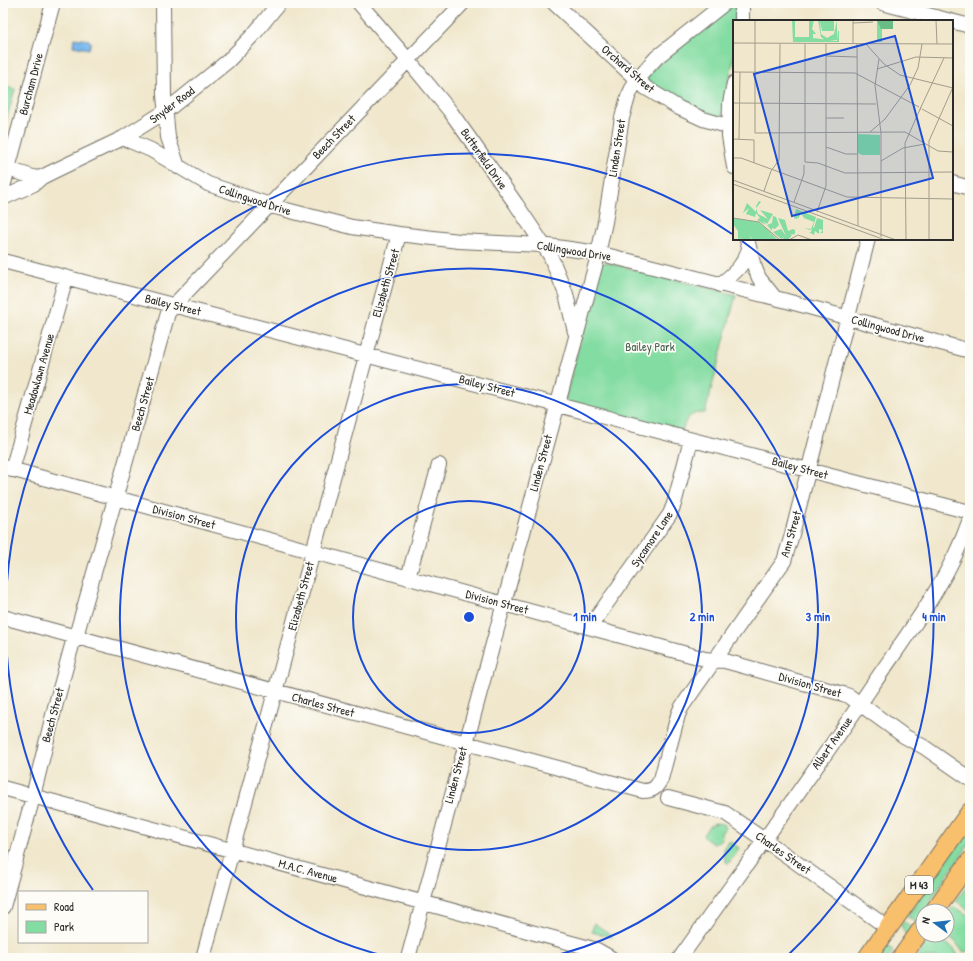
<svg xmlns="http://www.w3.org/2000/svg" width="973" height="961" viewBox="0 0 973 961" font-family="'Patrick Hand',sans-serif">
	<style>
		.green { fill: #83dca1; stroke: #578466 }
		.water { fill: #7ab8ed; stroke: #52728c }
		.lines { fill: none; stroke-linecap: round; stroke-linejoin: round }
		.minor-casing { stroke: #706d63; stroke-width: 16 }
		.major-casing { stroke: #706d63; stroke-width: 20 }
		.minor { stroke: #fff; stroke-width: 14 }
		.major { stroke: #f8bf6c; stroke-width: 18 }
		.ring { fill: none; stroke: #1d4ed8; stroke-width: 2 }
		.labels { text-anchor: middle; stroke-width: 3.5; stroke-linejoin: round; paint-order: stroke }
		.shield { fill: #fdfcf7; stroke: #6a6a68; stroke-width: 1 }
		.shield-label { font-size: 11px; font-weight: bold; fill: #2b2b2b }
		.street-label { font-size: 12px; fill: #2b2b2b; stroke: #fdfcf7 }
		.park-label { font-size: 12px; fill: #45604e; stroke: #fdfcf7 }
		.inset-road { fill: none; stroke: #a19c8c; stroke-width: 1 }
		.view { fill: #1d4ed8; fill-opacity: 0.15; stroke: #1d4ed8; stroke-width: 2 }
		.inset-edge { fill: none; stroke: #2b2b2b; stroke-width: 2 }
		.centre { fill: #1d4ed8; stroke: #fdfcf7; stroke-width: 2 }
		.ring-label { font-size: 12px; text-anchor: middle; font-weight: bold; fill: #1d4ed8; stroke: #fdfcf7; stroke-width: 3.5; stroke-linejoin: round; paint-order: stroke }
	</style>
	<rect width="100%" height="100%" fill="#fdfcf7"/>
	<filter id="ink" filterUnits="userSpaceOnUse"><feTurbulence type="fractalNoise" baseFrequency=".025" numOctaves="2"/><feDisplacementMap in="SourceGraphic" scale="8" xChannelSelector="R" yChannelSelector="G"/><feConvolveMatrix kernelMatrix="1 2 1 2 8 2 1 2 1" color-interpolation-filters="sRGB"/></filter>
	<filter id="wash" filterUnits="userSpaceOnUse"><feTurbulence type="fractalNoise" baseFrequency=".012" numOctaves="4" result="noise"/><feDisplacementMap in="SourceGraphic" scale="16" xChannelSelector="R" yChannelSelector="G"/><feGaussianBlur stdDeviation="0.9" result="paint"/><feColorMatrix in="noise" values="0 0 0 0 0 0 0 0 0 0 0 0 0 0 0 0 0 1.4 0 .05"/><feComposite in="paint" operator="in"/></filter>
	<g filter="url(#wash)">
		<rect width="100%" height="100%" fill="#f0e7cc"/>
		<!-- green -->
		<path class="green" d="M729,6l6,2 2,13h-3v38l-8,34 -2,21 -6,4 -20,-7 -50,-29 -1,-8z
			M3,86l12,3 -9,32 -3,-1z
			M604,262l132,33 -31,118c-15,-1 -20,5 -23,19l-113,-30 -4,-3 35,-134z
			M715,823l8,1 2,4 -4,5 1,6 -8,5 -7,-4 -4,-5 6,-9z
			M970,826v17l-31,44 -14,24h-2v4l-5,8 -11,-7z
			M727,842h4l8,6 -11,16 -3,-3 -1,-11z
			M970,881v30l-14,-10z
			M954,907l16,9v35l-7,1 -9,-12 -9,-5h2v-22z
			M903,921l12,9 -8,7 -6,-12z
			M594,923l18,13v1l-20,-5z
			M932,935h3l19,14 6,9h-44z
			M886,945l7,5 -4,8h-12z"/>
		<!-- water -->
		<path class="water" d="M74,38l15,2 2,2 -2,7 -16,-3z"/>
	</g>
	<g filter="url(#ink)">
		<g class="lines">
			<!-- minor casing -->
			<g class="minor-casing">
				<path id="minor" d="M163,3l1,92 4,42 10,30
					M359,3l49,57 42,51 66,93 34,51 16,39 9,38
					M554,3l92,85 33,20 24,11 31,9
					M742,3v18
					M882,3l88,23
					M734,83l-4,20 -1,33 5,31
					M123,138l28,12 57,34 71,24 73,19 47,7 60,7 83,4 56,8 185,47 187,51
					M8,169l28,9 6,-1
					M952,183l18,5
					M3,187l50,-184
					M3,198l31,-14 8,-7 12,-6 69,-33 43,-27 62,-50 26,-27 25,-31
					M747,239l6,24 6,15 16,20
					M3,261l967,251
					M720,285c15,-13 22,-17 29,-36
					M3,467l702,192 20,2 118,33 6,2 55,40 20,11 46,32
					M12,470l54,-192
					M408,578l31,-113
					M3,617l640,174c10,0 13,-3 18,-12l17,-64 3,-7 103,-147 7,-23 77,-299
					M590,627l80,-113 4,-10 17,-64
					M3,788l594,162 14,8
					M668,798l57,15 51,35 112,80
					M3,907l27,-99 25,-101 17,-62 6,-16 90,-316 6,-8 289,-302
					M203,958l196,-724
					M408,958l188,-695 9,-41 17,-104 6,-21 8,-17 21,-23 68,-54
					M680,958c64,-90 130,-180 192,-272 36,-53 77,-105 98,-167"/>
			</g>
			<!-- major casing -->
			<g class="major-casing">
				<path id="major" d="M934,911l36,-50
					M867,958l103,-146
					M901,958l22,-31"/>
			</g>
			<!-- minor -->
			<use href="#minor" class="minor"/>
			<!-- major -->
			<use href="#major" class="major"/>
		</g>
	</g>
	<!-- distance rings -->
	<g class="ring">
		<circle cx="469" cy="617" r="116"/>
		<circle cx="469" cy="617" r="233"/>
		<path d="M393 958A349 349 0 1 1 545 958"/>
		<path d="M93 890A465 465 0 0 1 732 234M742 241A465 465 0 0 1 786 957"/>
	</g>
	<g class="labels">
		<!-- shield labels -->
		<rect class="shield" x="905" y="876" width="28" height="18" rx="3"/>
		<g class="shield-label">
			<text x="919" y="889">M 43</text>
		</g>
		<!-- street labels -->
		<g class="street-label">
			<text transform="translate(628 69) rotate(41)" y="4">Orchard Street</text>
			<text transform="translate(31 84) rotate(-75)" y="4">Burcham Drive</text>
			<text transform="translate(172 105) rotate(-37)" y="4">Snyder Road</text>
			<text transform="translate(334 137) rotate(-46)" y="4">Beech Street</text>
			<text transform="translate(617 148) rotate(-81)" y="4">Linden Street</text>
			<text transform="translate(484 159) rotate(55)" y="4">Butterfield Drive</text>
			<text transform="translate(255 200) rotate(18)" y="4">Collingwood Drive</text>
			<text transform="translate(574 251) rotate(9)" y="4">Collingwood Drive</text>
			<text transform="translate(386 283) rotate(-74)" y="4">Elizabeth Street</text>
			<text transform="translate(173 305) rotate(14)" y="4">Bailey Street</text>
			<text transform="translate(888 329) rotate(15)" y="4">Collingwood Drive</text>
			<text transform="translate(39 374) rotate(-74)" y="4">Meadowlawn Avenue</text>
			<text transform="translate(487 386) rotate(15)" y="4">Bailey Street</text>
			<text transform="translate(143 404) rotate(-74)" y="4">Beech Street</text>
			<text transform="translate(541 463) rotate(-75)" y="4">Linden Street</text>
			<text transform="translate(800 468) rotate(15)" y="4">Bailey Street</text>
			<text transform="translate(184 517) rotate(15)" y="4">Division Street</text>
			<text transform="translate(791 534) rotate(-74)" y="4">Ann Street</text>
			<text transform="translate(652 539) rotate(-56)" y="4">Sycamore Lane</text>
			<text transform="translate(301 596) rotate(-75)" y="4">Elizabeth Street</text>
			<text transform="translate(497 602) rotate(15)" y="4">Division Street</text>
			<text transform="translate(810 685) rotate(16)" y="4">Division Street</text>
			<text transform="translate(323 705) rotate(15)" y="4">Charles Street</text>
			<text transform="translate(53 715) rotate(-75)" y="4">Beech Street</text>
			<text transform="translate(832 743) rotate(-55)" y="4">Albert Avenue</text>
			<text transform="translate(456 775) rotate(-75)" y="4">Linden Street</text>
			<text transform="translate(783 853) rotate(35)" y="4">Charles Street</text>
			<text transform="translate(308 871) rotate(15)" y="4">M.A.C. Avenue</text>
		</g>
		<!-- park labels -->
		<g class="park-label">
			<text x="650" y="351">Bailey Park</text>
		</g>
	</g>
	<!-- overview -->
	<g transform="translate(733 20)">
		<rect width="220" height="220" fill="#f0e7cc"/>
		<path d="M59,0h3v17h14v-17h5l-2,9 4,5h-3v4l24,3 1,-10h1v11h-46zM85,0h16v11h-12l-2,-10 1,13 6,4 7,-4 3,-14v20h-12l-4,-3zM144,0h16v9h-11v13h-5zM125,114l22,1v20h-18l-4,-2zM26,181l2,1 -5,6 2,6 10,5 -8,-9 13,4 -6,10 -4,-3 3,4 -9,-5 3,-2 -4,-5 -1,4 -9,-3 3,-6 -6,5 4,-10 9,9v-6zM63,189l20,8 -3,10 1,1 3,-10 6,2v13h-3l3,-3 -4,-1v5l-4,-3 -1,4 -5,-3h2l1,-3 -2,1 -6,-2 7,1 3,-7 -10,-4 -3,-5 -3,6v-3l-1,3 -3,-1zM40,196l3,1 3,8 -4,4 -3,-1v3l-5,-6 5,-2zM0,198l25,4 13,10 -2,5 2,-4 6,6 -24,1 -4,-5 3,5h-10l-2,-3 1,3h-3v-9l-5,-7zM45,198l7,2 3,11 5,-2 2,1v4l-6,1h3l-4,5h-6l2,-3 -3,2 -8,-7 8,-3 5,7z" fill="#83dca1"/>
		<path d="M144,0h16v9h-12z" fill="#6abc87"/>
		<path class="inset-road" d="M22,0v113l150,-1 33,19 15,1M120,0v24M203,0l1,24M120,3l20,-1M0,23l220,1M72,24v118l13,1 27,10 108,-1M124,24l1,182M133,24l18,20 16,11 53,13M93,36l31,1M146,39l-4,26 6,48v104M144,49l39,-12 37,1M0,52l122,1 64,34M0,83l143,1M188,87l23,-49M189,89l31,17M93,98h18M137,112l15,-13 25,-34 8,-17 4,-24M0,119l21,1v23M6,119l1,-67M220,122v73M93,127l20,7h11M0,138h8l106,39 106,2M148,141l22,-13 22,-4M0,160l163,60M0,164l152,56M31,171l7,-20 8,-11 1,-116M61,182l10,-28v-9M84,192l9,-26v-142M0,198l26,4 21,18M56,220l9,-5 14,5M173,220l-1,-97 16,-36 -1,3M196,220v-99l24,-54"/>
		<path class="view" d="M162,16l38,142 -141,38 -38,-142z"/>
		<rect width="220" height="220" class="inset-edge"/>
	</g>
	<circle cx="469" cy="617" r="6" class="centre"/>
	<g class="ring-label">
		<text x="585" y="621">1 min</text>
		<text x="702" y="621">2 min</text>
		<text x="818" y="621">3 min</text>
		<text x="934" y="621">4 min</text>
	</g>
	<!-- margin -->
	<rect width="973" height="961" fill="none" stroke="#fdfcf7" stroke-width="16"/>
	<!-- legend -->
	<rect x="18" y="891" width="130" height="52" fill="#fdfcf7" stroke="#a9a8a5"/>
	<rect x="26" y="904" width="20" height="6" fill="#f8bf6c" stroke="#a9a8a5"/>
	<text x="54" y="911" font-size="12" fill="#2b2b2b">Road</text>
	<rect x="26" y="921" width="20" height="12" fill="#83dca1" stroke="#a9a8a5"/>
	<text x="54" y="931" font-size="12" fill="#2b2b2b">Park</text>
	<!-- north arrow -->
	<g transform="translate(935 923) rotate(285)"><circle r="19" fill="#fdfcf7" stroke="#a9a8a5"/>
	<path d="M0-3L7 15L0 10L-7 15Z" fill="#1f6fb2"/>
	<text y="-6" font-size="11" font-weight="bold" text-anchor="middle" fill="#2b2b2b">N</text>
	</g>
</svg>
